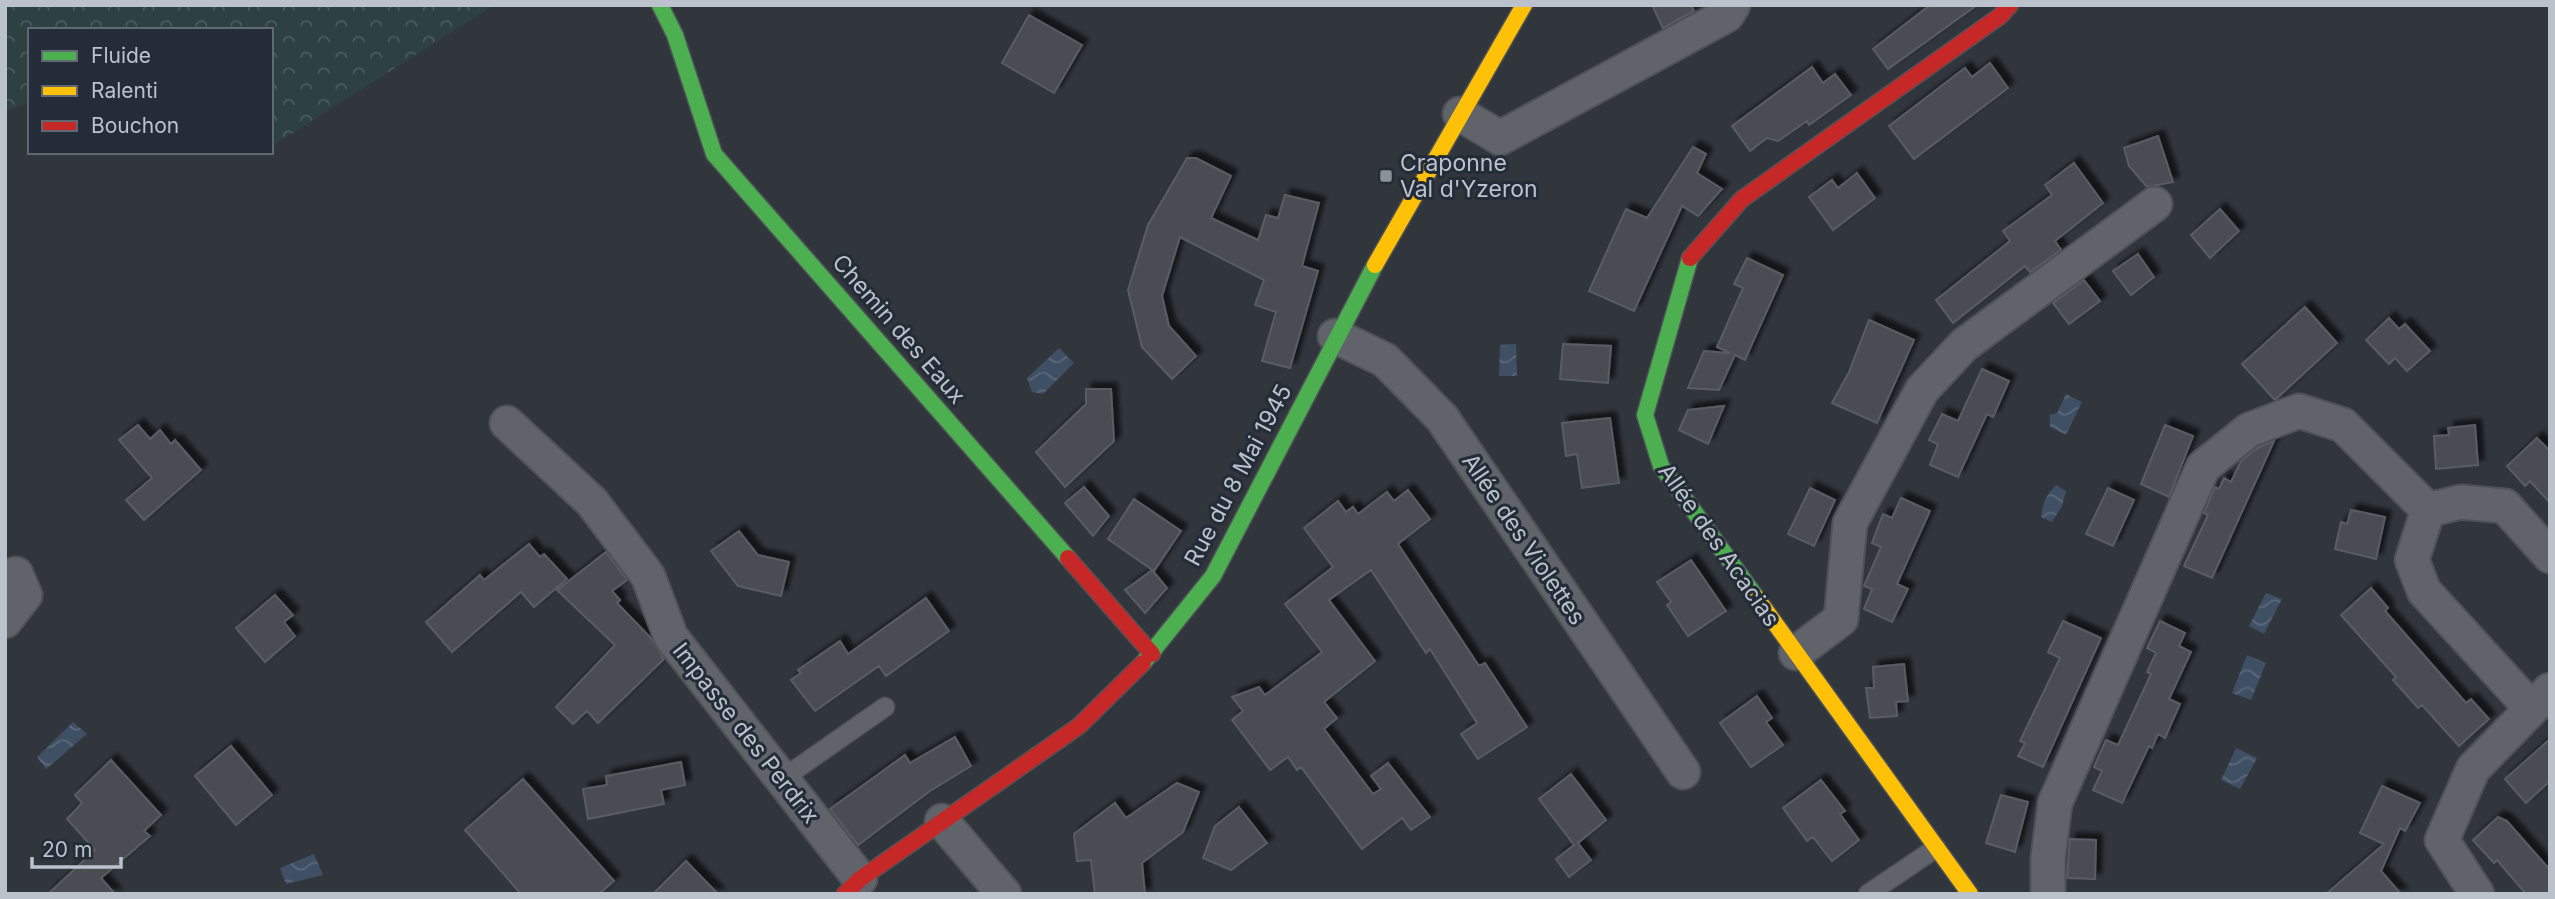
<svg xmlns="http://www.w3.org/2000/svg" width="2555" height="899" viewBox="0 0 2555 899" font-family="Inter,sans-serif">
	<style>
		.forest { fill: url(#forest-crowns) }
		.water { fill: url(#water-waves) }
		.building { fill: #484d52; stroke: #585d63; stroke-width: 2; filter: url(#shadow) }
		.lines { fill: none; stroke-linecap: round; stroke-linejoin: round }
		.lane-casing { stroke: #4e5257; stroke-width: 21 }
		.street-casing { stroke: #4e5257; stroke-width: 37 }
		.fast-casing { stroke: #4e5257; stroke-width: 19 }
		.slow-casing { stroke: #4e5257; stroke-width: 19 }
		.jam-casing { stroke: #4e5257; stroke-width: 19 }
		.lane { stroke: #60646a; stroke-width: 18 }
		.street { stroke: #60646a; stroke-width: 33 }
		.fast { stroke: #4caf50; stroke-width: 16 }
		.slow { stroke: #ffc107; stroke-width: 16 }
		.jam { stroke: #c62828; stroke-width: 16 }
		.poi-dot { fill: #8a9199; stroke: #232c37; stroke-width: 2.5 }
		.labels { text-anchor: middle; stroke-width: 6; stroke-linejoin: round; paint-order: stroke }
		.poi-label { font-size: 23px; fill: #bbc2cb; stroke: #232c37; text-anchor: start }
		.street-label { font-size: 23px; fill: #bbc2cb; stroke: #232c37 }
	</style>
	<defs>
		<pattern id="forest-crowns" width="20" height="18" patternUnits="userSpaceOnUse" patternTransform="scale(1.75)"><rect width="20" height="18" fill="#2d4143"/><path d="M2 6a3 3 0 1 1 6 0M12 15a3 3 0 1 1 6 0" fill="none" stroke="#4a5b5d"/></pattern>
		<pattern id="water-waves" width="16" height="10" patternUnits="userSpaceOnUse" patternTransform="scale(1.75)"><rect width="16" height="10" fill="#3f5065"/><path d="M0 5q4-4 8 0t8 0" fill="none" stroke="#59687a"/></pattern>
		<filter id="shadow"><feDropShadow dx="6" dy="-6" stdDeviation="2" flood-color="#0009"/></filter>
	</defs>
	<rect width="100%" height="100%" fill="#30363c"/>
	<!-- forest -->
	<path class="forest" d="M5,5h489l-223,142v-117h-241v72l-25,9z"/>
	<!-- water -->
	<path class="water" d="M1516,344l1,32h-18l1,-31z
		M1059,348l15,15 -31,31 -11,-2 -5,-14z
		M2066,394l16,8 -16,33 -16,-8v-12l7,-2z
		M2056,485l10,6 -4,15 -10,16 -11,-5c1,-13 6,-23 15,-32z
		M2266,593l16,6 -18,35 -15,-8z
		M2247,655l19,8 -15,37 -19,-7z
		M73,722l14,12 -41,35 -9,-12z
		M2236,748l21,10 -17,31 -19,-9z
		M314,854l9,21 -37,9 -6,-16z"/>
	<!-- building -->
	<path class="building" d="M1652,5h39l3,6 -31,17z
		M1930,5h47l-89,64 -15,-20z
		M1029,15l53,30 -28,48 -52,-30z
		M1990,63l18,25 -94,71 -25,-33 76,-58 7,9z
		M1812,67l11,16 12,-9 16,21 -42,30 -2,-4 -29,20 -11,-3 -17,13 -18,-25z
		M2158,136l15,46 -26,5 -18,-21 -5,-18z
		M1693,147l13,7 -9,19 25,16 -24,27 -16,-10 -48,105 -45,-20 37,-82 21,9z
		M1187,158h9l35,18 -20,42 47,22 8,-25 12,3 7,-23 34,8 -17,63 16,5 -28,97 -28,-7 14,-49 -21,-7 9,-25 -84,-43 -18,59 7,30 27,30 -24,23 -30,-32 -14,-57 20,-65z
		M2074,163l29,40 -48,38 6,9 -31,22 -5,-6 -72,57 -17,-23 74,-59 -7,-10 49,-36 -7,-10z
		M1857,173l18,25 -42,32 -24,-33 23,-17 6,8z
		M2220,209l19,22 -29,27 -19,-23z
		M2138,254l16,23 -23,18 -18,-24z
		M1747,258l36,17 -27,60 -11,25 -10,-5 -16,35 -31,-2 16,-37 26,2 -13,-6 26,-59 -9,-4z
		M2084,280l16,21 -31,23 -16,-21z
		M2305,307l32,36 -62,57 -33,-36z
		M2389,318l10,11 6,-5 25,27 -23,20 -12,-13 -6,6 -23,-24z
		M1869,320l45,20 -37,83 -45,-20 17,-31z
		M1563,344l48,2 -3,37 -48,-4z
		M1982,369l27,12 -16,36 -6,-3 -29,63 -28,-12 8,-21 -9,-4 13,-26 16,7z
		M1086,389h25l3,52 -49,46 -29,-35 50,-48z
		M1724,406l-16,38 -29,-14 9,-20z
		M1610,418l9,65 -37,5 -5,-34 -11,2 -4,-33z
		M138,425l12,14 10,-9 11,14 4,-4 26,30 -57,50 -18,-20 26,-22 -33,-38z
		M2165,425l28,11 -24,61 -28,-13z
		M2475,425l3,40 -42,4 -2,-33 15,-1 -1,-7z
		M2537,438l13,13v52l-20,-22 -5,5 -18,-20z
		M2274,441l-62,137 -28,-12 24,-51 -4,-2 11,-26 4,2 5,-11 7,4 10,-21 18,-14z
		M1084,487l25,29 -16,20 -28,-33z
		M1810,488l25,12 -21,46 -26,-12z
		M2108,488l26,12 -21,46 -27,-12z
		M1408,490l22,29 -32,25 81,122 6,-3 42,64 -49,32 -17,-25 16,-11 -47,-74 -4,4 -55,-83 -42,30 46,61 -51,41 13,16 -13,11 49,65 8,-5 -10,-13 17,-13 42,54 -19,13 -9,-12 -40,31 -61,-82 -4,3 -9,-13 -18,13 -38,-50 11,-9 -11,-14 27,-10 6,8 57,-43 -37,-48 48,-37 -29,-39 34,-27 8,11 7,-5 5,7 29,-22 7,9z
		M1901,498l29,13 -33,73 11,5 -16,33 -28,-13 8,-20 -8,-3 17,-39 -9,-4 11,-29 9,4z
		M1134,499l47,32 -27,40 -46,-32z
		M2351,510l34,7 -9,42 -41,-10 6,-27 6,2z
		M739,531l19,24 31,7 -8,34 -43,-10 -27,-35z
		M529,544l11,13 4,-3 23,25 -33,28 -13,-15 -69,60 -26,-30 54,-47 4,5z
		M606,552l21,28 -15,11 8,9 -3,3 33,34 14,22 -66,64 -11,-12 -14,13 -17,-17 59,-62 -58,-55z
		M1691,560l35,51 -38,25 -21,-31 4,-3 -14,-20z
		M1152,570l15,18 -22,25 -20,-23z
		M2371,588l17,20 -3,3 44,50 37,42 5,-4 18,20 -30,27 -37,-41 -4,3 -25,-28 3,-3 -55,-62z
		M275,595l18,20 -9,7 11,14 -30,26 -29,-34z
		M926,598l23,33 -63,45 -7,-10 -64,45 -24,-31 10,-7 -3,-3 42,-29 8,13z
		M2063,621l38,17 -58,129 -25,-11 7,-13 -5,-2 40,-83 -12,-6z
		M2160,621l25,12 -6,13 12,6 -22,47 11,5 -15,34 -7,-4 -6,14 -3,-2 -27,57 -29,-13 9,-19 -8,-4 12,-27 12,5 33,-71 -4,-2 9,-19 -9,-5z
		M1904,664l4,37 -12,1 1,14 -27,2 -4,-30h8l-1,-21z
		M1757,696l15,22 -6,4 17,23 -32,22 -31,-44z
		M955,737l16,29 -41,25 -72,54 -28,-36 75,-54 5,8z
		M2550,739v42l-24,22 -21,-24z
		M231,746l41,49 -36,30 -41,-49z
		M111,760l50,55 -17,16 6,5 -49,42 14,16h-67l47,-44 -28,-31 15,-16 -7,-8z
		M681,762l4,23 -24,5 3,14 -76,15 -5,-30 24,-4 -1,-9z
		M1571,774l35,46 -28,23 13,17 -22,17 -13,-18 18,-14 -35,-46z
		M523,779l91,102 -15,13h-78l-56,-64z
		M1821,780l24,31 -5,3 19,26 -27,21 -19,-24 -6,4 -24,-33z
		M1177,783l22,9 -16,40 -41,31 3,31h-50l-4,-34 -14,1 -3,-27 41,-31 11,15z
		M2382,786l38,17 -15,28 -5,-3 -19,43 20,23h-75l58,-50 -24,-11z
		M2001,795l27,7 -13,50 -29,-9z
		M1239,807l28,36 -36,27 -28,-12 12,-32z
		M2498,817l9,4 43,49v24h-24l-29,-34 -3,3 -21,-23z
		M2070,839l26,1 -1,39 -28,-1z
		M686,861l32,33h-65z"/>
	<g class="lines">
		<!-- lane casing -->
		<g class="lane-casing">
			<path id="lane" d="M782,779l103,-72
				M1868,894l68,-46"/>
		</g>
		<!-- street casing -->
		<g class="street-casing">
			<path id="street" d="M1460,114l40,24 227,-123 6,-10
				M1335,336l50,24 57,58 241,354
				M507,423l85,79 56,74 23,61 189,242
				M5,621l20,-26 -9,-21
				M1796,653l45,-34 9,-96 72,-133 42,-45 191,-141
				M2530,707l-106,-116 -12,-31 16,-50 33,-8 44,4 45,50
				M942,821l62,73
				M2048,894v-36l7,-55 148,-336 46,-37 50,-19 44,14 85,85
				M2477,894l-35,-54 31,-71 77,-79"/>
		</g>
		<!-- fast casing -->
		<g class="fast-casing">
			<path id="fast" d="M660,5l15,30 39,119 354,404
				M1690,258l-45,157 16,51 95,131
				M1143,663l70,-87 162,-311"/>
		</g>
		<!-- slow casing -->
		<g class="slow-casing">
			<path id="slow" d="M1375,265l149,-260
				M1756,597l214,297"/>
		</g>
		<!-- jam casing -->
		<g class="jam-casing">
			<path id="jam" d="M1690,258l52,-59 258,-183 10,-11
				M1068,558l84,96
				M845,894l15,-15 219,-153 64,-63"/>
		</g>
		<!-- lane -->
		<use href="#lane" class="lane"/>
		<!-- street -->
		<use href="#street" class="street"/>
		<!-- fast -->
		<use href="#fast" class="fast"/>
		<!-- slow -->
		<use href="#slow" class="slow"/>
		<!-- jam -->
		<use href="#jam" class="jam"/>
	</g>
	<!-- markers -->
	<rect class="poi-dot" x="1379" y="169" width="14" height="14" rx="3.5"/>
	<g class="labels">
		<!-- poi labels -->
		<g class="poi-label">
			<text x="1400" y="171">Craponne<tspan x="1400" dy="26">Val d'Yzeron</tspan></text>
		</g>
		<!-- street labels -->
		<g class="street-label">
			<text transform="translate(899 329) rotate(49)" y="8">Chemin des Eaux</text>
			<text transform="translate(1238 475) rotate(-62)" y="8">Rue du 8 Mai 1945</text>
			<text transform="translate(1524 539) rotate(56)" y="8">Allée des Violettes</text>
			<text transform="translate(1719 545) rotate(55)" y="8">Allée des Acacias</text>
			<text transform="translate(746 733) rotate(52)" y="8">Impasse des Perdrix</text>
		</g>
	</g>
	<!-- border -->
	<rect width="2555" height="899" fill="none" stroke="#bbc2cb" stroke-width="14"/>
	<!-- legend -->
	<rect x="28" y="28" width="245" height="126" fill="#232c37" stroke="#606872" stroke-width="2"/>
	<rect x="42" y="51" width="35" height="10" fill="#4caf50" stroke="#606872" stroke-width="2"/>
	<text x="91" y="63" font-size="21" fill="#bbc2cb">Fluide</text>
	<rect x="42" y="86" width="35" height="10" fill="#ffc107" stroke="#606872" stroke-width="2"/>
	<text x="91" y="98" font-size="21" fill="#bbc2cb">Ralenti</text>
	<rect x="42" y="121" width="35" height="10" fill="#c62828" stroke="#606872" stroke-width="2"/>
	<text x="91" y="133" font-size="21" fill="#bbc2cb">Bouchon</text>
	<!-- scale -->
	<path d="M32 857v10h89v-10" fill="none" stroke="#bbc2cb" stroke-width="3.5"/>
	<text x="42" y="857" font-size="21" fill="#bbc2cb" stroke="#232c37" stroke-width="5" paint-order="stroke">20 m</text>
</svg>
